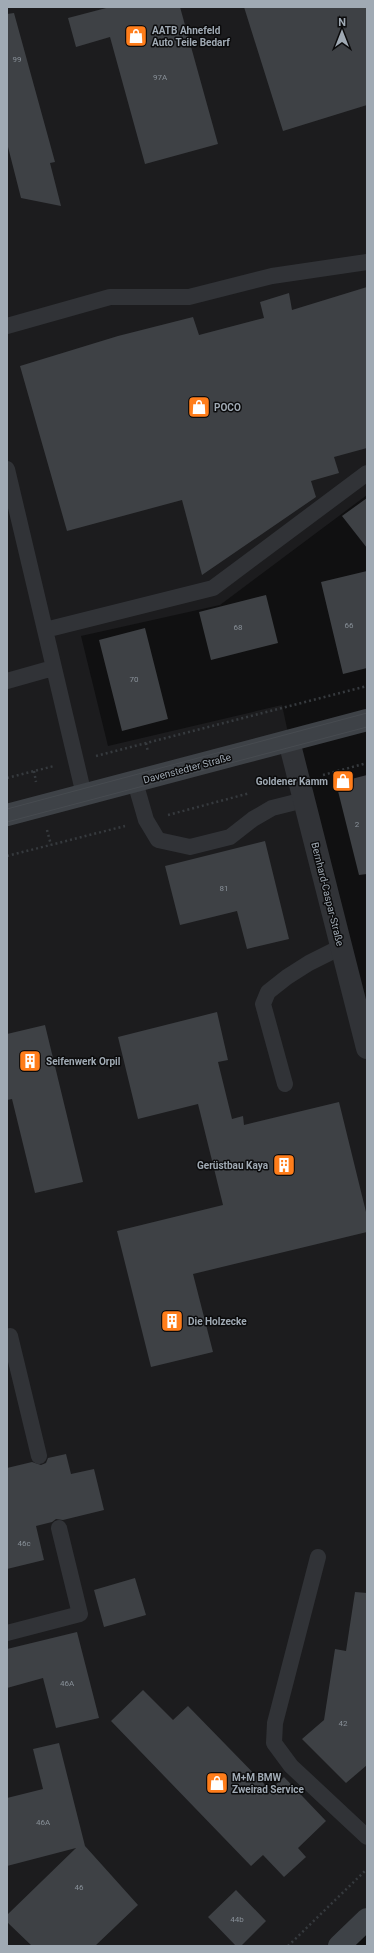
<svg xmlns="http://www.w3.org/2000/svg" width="374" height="1953" viewBox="0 0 374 1953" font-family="Roboto,sans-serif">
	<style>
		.built { fill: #1c1c1e }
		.building { fill: #3e4145 }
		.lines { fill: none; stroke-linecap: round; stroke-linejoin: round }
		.path { stroke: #363a3e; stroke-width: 2.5; stroke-dasharray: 2 3; stroke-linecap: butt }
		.lane { stroke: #313337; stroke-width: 16 }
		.street { stroke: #313337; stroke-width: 22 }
		.secondary { stroke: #3e4247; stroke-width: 22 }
		.tram { stroke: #474b50; stroke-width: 1 }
		.labels { text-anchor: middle; stroke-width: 3; stroke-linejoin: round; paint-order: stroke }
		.number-label { font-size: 8px; fill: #889098 }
		.poi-label { font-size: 10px; font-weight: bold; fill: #a0aab4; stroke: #0b0b0c; text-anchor: start }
		.street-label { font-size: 10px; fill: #a0aab4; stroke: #0b0b0c }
	</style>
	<rect width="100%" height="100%" fill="#101011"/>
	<!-- built -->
	<path class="built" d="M7,7h360v488l-147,110 -139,31 27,110 174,-41 9,42 76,301v871l-28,27h-332z"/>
	<!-- building -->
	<path class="building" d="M110,7h70l38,137 -73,20 -35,-127 -34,10 -8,-29z
		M244,7h123v98l-84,26z
		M14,13l41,149 -5,1 11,43 -40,-8 -14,-55v-129z
		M367,287v161l-33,9 5,16 -28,8 5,16 -114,78 -20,-75 -115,31 -47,-165 98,-30 75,-19 6,18 65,-17 -4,-16 29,-9 3,17z
		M367,498v50l-25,-32z
		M367,571v97l-24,6 -22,-92z
		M266,595l12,48 -67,17 -12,-48z
		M145,628l23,91 -46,12 -23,-91z
		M367,775v99l-8,1 -23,-92z
		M265,841l24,98 -42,10 -10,-38 -57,14 -15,-59z
		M217,1012l11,48 -10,2 14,57 11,-3 1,9 95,-23 28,114v16l-174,42 20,78 -62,15 -34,-136 106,-26 -25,-101 -60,15 -20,-82z
		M45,1025l38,157 -48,11 -23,-94 -5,1v-66z
		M66,1454l5,20 23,-5 10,41 -41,10 -7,-1 -4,3 -16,4 8,34 -37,9v-101l25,-6 9,3 5,-2 2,-5z
		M135,1578l11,37 -42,12 -10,-37z
		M355,1592l12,1v172l-21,18 -44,-44 22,-19 11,-71 11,2z
		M77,1632l22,86 -43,10 -13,-50 -36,10v-39z
		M143,1690l30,30 15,-14 82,84 14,-13 42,44 -28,27 8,9 -22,20 -21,-22 -12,11 -140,-145z
		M59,1743l26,103 53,59 -43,41h-63l-25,-24v-7l69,-67 -69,18v-68l36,-9 -10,-40z
		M236,1890l30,31 -25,25h-5l-28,-29z"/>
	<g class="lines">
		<!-- path -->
		<path class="path" d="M146,743l2,9
			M96,756l271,-70
			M34,771l2,11
			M323,775l44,-12
			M7,778l47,-12
			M168,815l82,-22
			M47,830l4,15
			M7,856l118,-30
			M288,1946l79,-77"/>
		<!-- lane -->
		<path class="lane" d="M7,326l103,-29h79l83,-21 95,-14
			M7,469l77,326
			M45,630l168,-42 154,-115
			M7,681l46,-13
			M135,782l11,38 12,20 32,7 40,-10 23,-18 19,-11 32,-8
			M285,1084l-22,-80 5,-12 19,-15 22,-14 32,-16
			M7,1337l3,-1 29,120
			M318,1557l-43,166 -1,20 17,23 76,71
			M7,1633l73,-19 -21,-86"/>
		<!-- street -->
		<path class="street" d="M289,741l78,307"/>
		<!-- secondary -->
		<path class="secondary" d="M7,815l360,-95
			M339,1946l28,-27"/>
		<!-- tram -->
		<path class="tram" d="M7,809l360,-96
			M7,822l360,-95"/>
	</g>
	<!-- icons -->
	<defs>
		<g id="shop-square" transform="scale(1.15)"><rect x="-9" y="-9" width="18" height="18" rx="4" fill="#ff7d1a" stroke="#0b0b0c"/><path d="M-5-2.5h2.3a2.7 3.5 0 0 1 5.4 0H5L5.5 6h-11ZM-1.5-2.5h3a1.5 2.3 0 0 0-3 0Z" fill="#fff"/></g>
		<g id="building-square" transform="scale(1.15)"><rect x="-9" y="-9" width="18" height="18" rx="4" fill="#ff7d1a" stroke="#0b0b0c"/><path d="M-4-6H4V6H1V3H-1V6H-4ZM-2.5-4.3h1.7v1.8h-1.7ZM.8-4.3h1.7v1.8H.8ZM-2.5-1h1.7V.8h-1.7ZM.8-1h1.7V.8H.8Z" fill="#fff"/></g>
	</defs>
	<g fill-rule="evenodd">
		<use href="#shop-square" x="136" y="36"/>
		<use href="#shop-square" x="199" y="407"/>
		<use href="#shop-square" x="343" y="781"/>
		<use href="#building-square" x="30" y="1061"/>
		<use href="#building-square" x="284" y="1165"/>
		<use href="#building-square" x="172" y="1321"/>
		<use href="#shop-square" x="217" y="1783"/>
	</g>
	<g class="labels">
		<!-- number labels -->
		<g class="number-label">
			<text x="17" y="62">99</text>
			<text x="160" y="80">97A</text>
			<text x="349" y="628">66</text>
			<text x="238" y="630">68</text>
			<text x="134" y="682">70</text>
			<text x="357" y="827">2</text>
			<text x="224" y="891">81</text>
			<text x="24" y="1546">46c</text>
			<text x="67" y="1686">46A</text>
			<text x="343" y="1726">42</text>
			<text x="43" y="1825">46A</text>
			<text x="79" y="1890">46</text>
			<text x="237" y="1922">44b</text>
		</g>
		<!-- poi labels -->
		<g class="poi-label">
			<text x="152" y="34">AATB Ahnefeld<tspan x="152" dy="12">Auto Teile Bedarf</tspan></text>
			<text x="214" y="411">POCO</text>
			<text x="328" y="785" text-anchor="end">Goldener Kamm</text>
			<text x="46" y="1065">Seifenwerk Orpil</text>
			<text x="268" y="1169" text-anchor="end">Gerüstbau Kaya</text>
			<text x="188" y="1325">Die Holzecke</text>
			<text x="232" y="1781">M+M BMW<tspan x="232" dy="12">Zweirad Service</tspan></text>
		</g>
		<!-- street labels -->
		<g class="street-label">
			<text transform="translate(187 768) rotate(-15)" y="4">Davenstedter Straße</text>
			<text transform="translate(328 894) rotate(76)" y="4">Bernhard-Caspar-Straße</text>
		</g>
	</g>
	<!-- border -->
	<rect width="374" height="1953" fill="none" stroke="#a0aab4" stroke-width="16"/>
	<!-- north arrow -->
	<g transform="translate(342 32)" stroke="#0b0b0c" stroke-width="3" paint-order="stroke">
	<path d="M0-3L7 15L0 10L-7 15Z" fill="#a0aab4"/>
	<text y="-6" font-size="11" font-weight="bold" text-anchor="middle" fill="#a0aab4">N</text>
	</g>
</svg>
